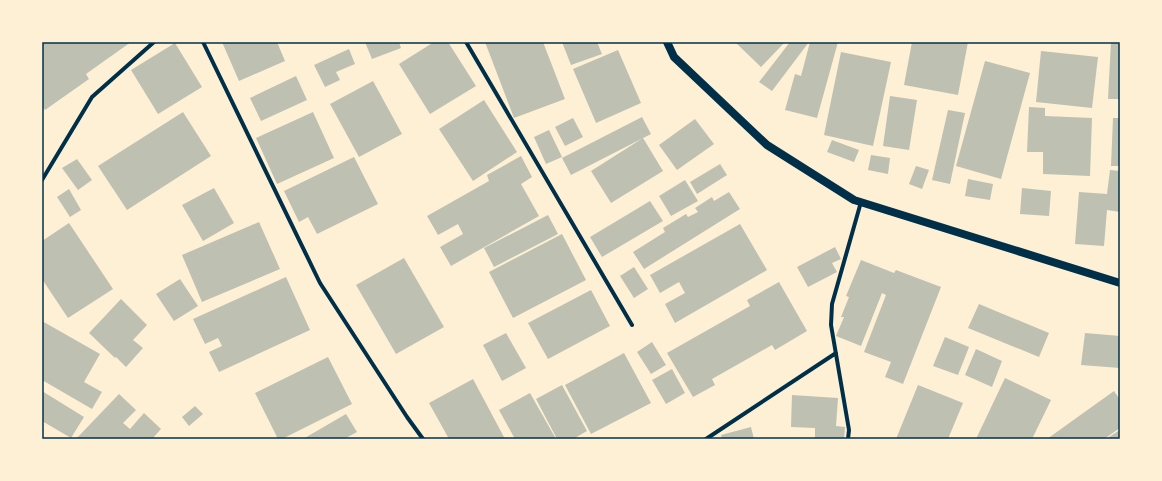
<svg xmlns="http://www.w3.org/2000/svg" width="1162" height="481" viewBox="0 0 1162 481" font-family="Signika,sans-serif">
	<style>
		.building { fill: #bec0b2 }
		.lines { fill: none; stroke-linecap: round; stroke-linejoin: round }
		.minor { stroke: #003049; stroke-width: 4 }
		.secondary { stroke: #003049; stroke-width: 8 }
		.neatline { fill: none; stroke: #003049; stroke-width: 1.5 }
	</style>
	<rect width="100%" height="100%" fill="#fdf0d5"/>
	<!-- building -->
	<path class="building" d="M42,42h89l-45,32 3,5 -44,31 -3,-4z
		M222,42h55l8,19 -46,20z
		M365,42h34l2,6 -29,11z
		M434,42h14l28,44 -46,28 -31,-50z
		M485,42h58l22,57 -51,19z
		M562,42h35l5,12 -31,11z
		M735,42h50l-24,25z
		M790,42h19l-37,49 -13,-9z
		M810,42h28l-21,76 -32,-8 10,-36 6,2z
		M912,42h56l-10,53 -54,-10z
		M1111,42h9v57h-12z
		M175,43l27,44 -44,27 -27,-44z
		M349,49l6,15 -19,8 4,8 -15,7 -11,-22z
		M618,50l23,53 -45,20 -23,-54z
		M1041,51l57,6 -6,51 -56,-6z
		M841,52l50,10 -18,84 -49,-11z
		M985,61l45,12 -29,106 -45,-13z
		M296,76l11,24 -46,21 -11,-23z
		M373,81l29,53 -43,23 -29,-53z
		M890,96l27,4 -8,50 -26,-4z
		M484,100l33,52 -44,29 -34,-52z
		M1029,107l16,1v8l47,2 -2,58 -47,-2v-22h-16z
		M948,110l17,3 -15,71 -18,-4z
		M183,112l28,44 -84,54 -29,-44z
		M313,112l21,46 -57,26 -21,-46z
		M642,117l9,17 -80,41 -9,-17z
		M573,118l10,19 -18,9 -10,-19z
		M1113,118h7v48h-9z
		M695,119l19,25 -37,26 -18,-25z
		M549,130l13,27 -16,7 -12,-27z
		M643,138l20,33 -52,32 -20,-32z
		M832,140l27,10 -5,12 -27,-10z
		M871,155l19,3 -2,16 -20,-4z
		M521,156l11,21 -11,7 18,32 -88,50 -11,-19 23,-13 -5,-10 -20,11 -11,-19 62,-35 -2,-6z
		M354,157l24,47 -61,30 -9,-17 -9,5 -15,-31z
		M77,159l15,21 -14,10 -16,-22z
		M720,164l7,11 -30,19 -7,-12z
		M916,166l13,4 -7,19 -13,-5z
		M1110,170l10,1v41l-13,-2 -3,36 -29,-2 4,-52 28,2z
		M968,179l25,5 -3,16 -25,-4z
		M685,180l13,21 -27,15 -12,-20z
		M214,188l20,35 -31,18 -21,-36z
		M1022,188l29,3 -2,25 -29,-2z
		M69,189l12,21 -11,7 -13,-20z
		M729,192l11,17 -96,60 -11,-17 32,-20 -2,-4 23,-14 2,3 10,-5 -3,-4 17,-11 2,4z
		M650,201l13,20 -61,36 -12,-20z
		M548,215l10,19 -64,33 -10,-19z
		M259,222l21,47 -78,33 -20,-47z
		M69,223l44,66 -45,29 -26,-39v-38z
		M740,224l27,46 -92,53 -10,-19 20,-11 -6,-11 -19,11 -10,-18z
		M562,234l24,46 -73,38 -24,-46z
		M835,247l6,12 -9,4 5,9 -29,15 -11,-20z
		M404,258l40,69 -48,27 -40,-69z
		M861,260l33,13 2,-3 45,17 -38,97 -18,-7 6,-15 -27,-10 22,-57 -4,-2 -21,53 -25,-10 8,-19h-3l8,-20 -3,-1z
		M634,267l14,22 -14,9 -14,-22z
		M286,277l24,53 -91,42 -10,-20 13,-6 -4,-8 -13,6 -12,-25z
		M180,279l18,27 -24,15 -18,-27z
		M779,282l28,49 -32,19 -3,-5 -60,34 3,6 -22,12 -26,-44 83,-47 -3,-6z
		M591,290l19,36 -62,33 -20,-36z
		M121,299l26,26 -14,15 10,8 -17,19 -10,-10 -1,1 -26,-25z
		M979,304l70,29 -10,24 -71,-29z
		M42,321l58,33 -16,28 18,10 -10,17 -50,-29z
		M506,333l20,35 -24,13 -19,-36z
		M1085,333l35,3v32l-39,-3z
		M945,337l24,10 -11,28 -25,-9z
		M652,342l14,23 -15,9 -14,-22z
		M976,349l26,12 -10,26 -27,-12z
		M624,353l27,50 -60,31 -26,-49z
		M328,357l24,47 -70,35h-4l-23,-46z
		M672,369l13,24 -19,11 -14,-24z
		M1005,378l46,22 -19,39h-56z
		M473,379l32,60h-56l-20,-36z
		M562,385l25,46 -14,8h-16l-21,-40z
		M918,385l45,18 -15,36h-52z
		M42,391l42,26 -13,21 -29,-17z
		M1114,391l6,9v28l-16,11h-57z
		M530,393l26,46h-41l-16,-29z
		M119,394l17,16 -13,13 7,6 14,-16 17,16 -9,10h-76z
		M792,395l46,3 -2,28 9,1 -1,12h-29v-11l-24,-1z
		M195,406l8,8 -14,12 -7,-9z
		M346,414l11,18 -13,7h-41z
		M751,427l3,12h-32l-1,-4z
		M1120,430v9h-10l-1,-2z"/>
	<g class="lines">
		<!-- minor -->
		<path class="minor" d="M203,42l117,241 87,134 16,22
			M466,42l166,283
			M42,180l50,-83 62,-55
			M706,439l130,-86
			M848,439l1,-9 -18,-105 1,-21 29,-102"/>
		<!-- secondary -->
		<path class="secondary" d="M667,42l7,15 93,88 87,55 266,83"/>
	</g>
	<!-- border -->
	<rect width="1162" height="481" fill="none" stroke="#fdf0d5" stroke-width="86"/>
	<rect x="43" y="43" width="1076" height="395" class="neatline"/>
</svg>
